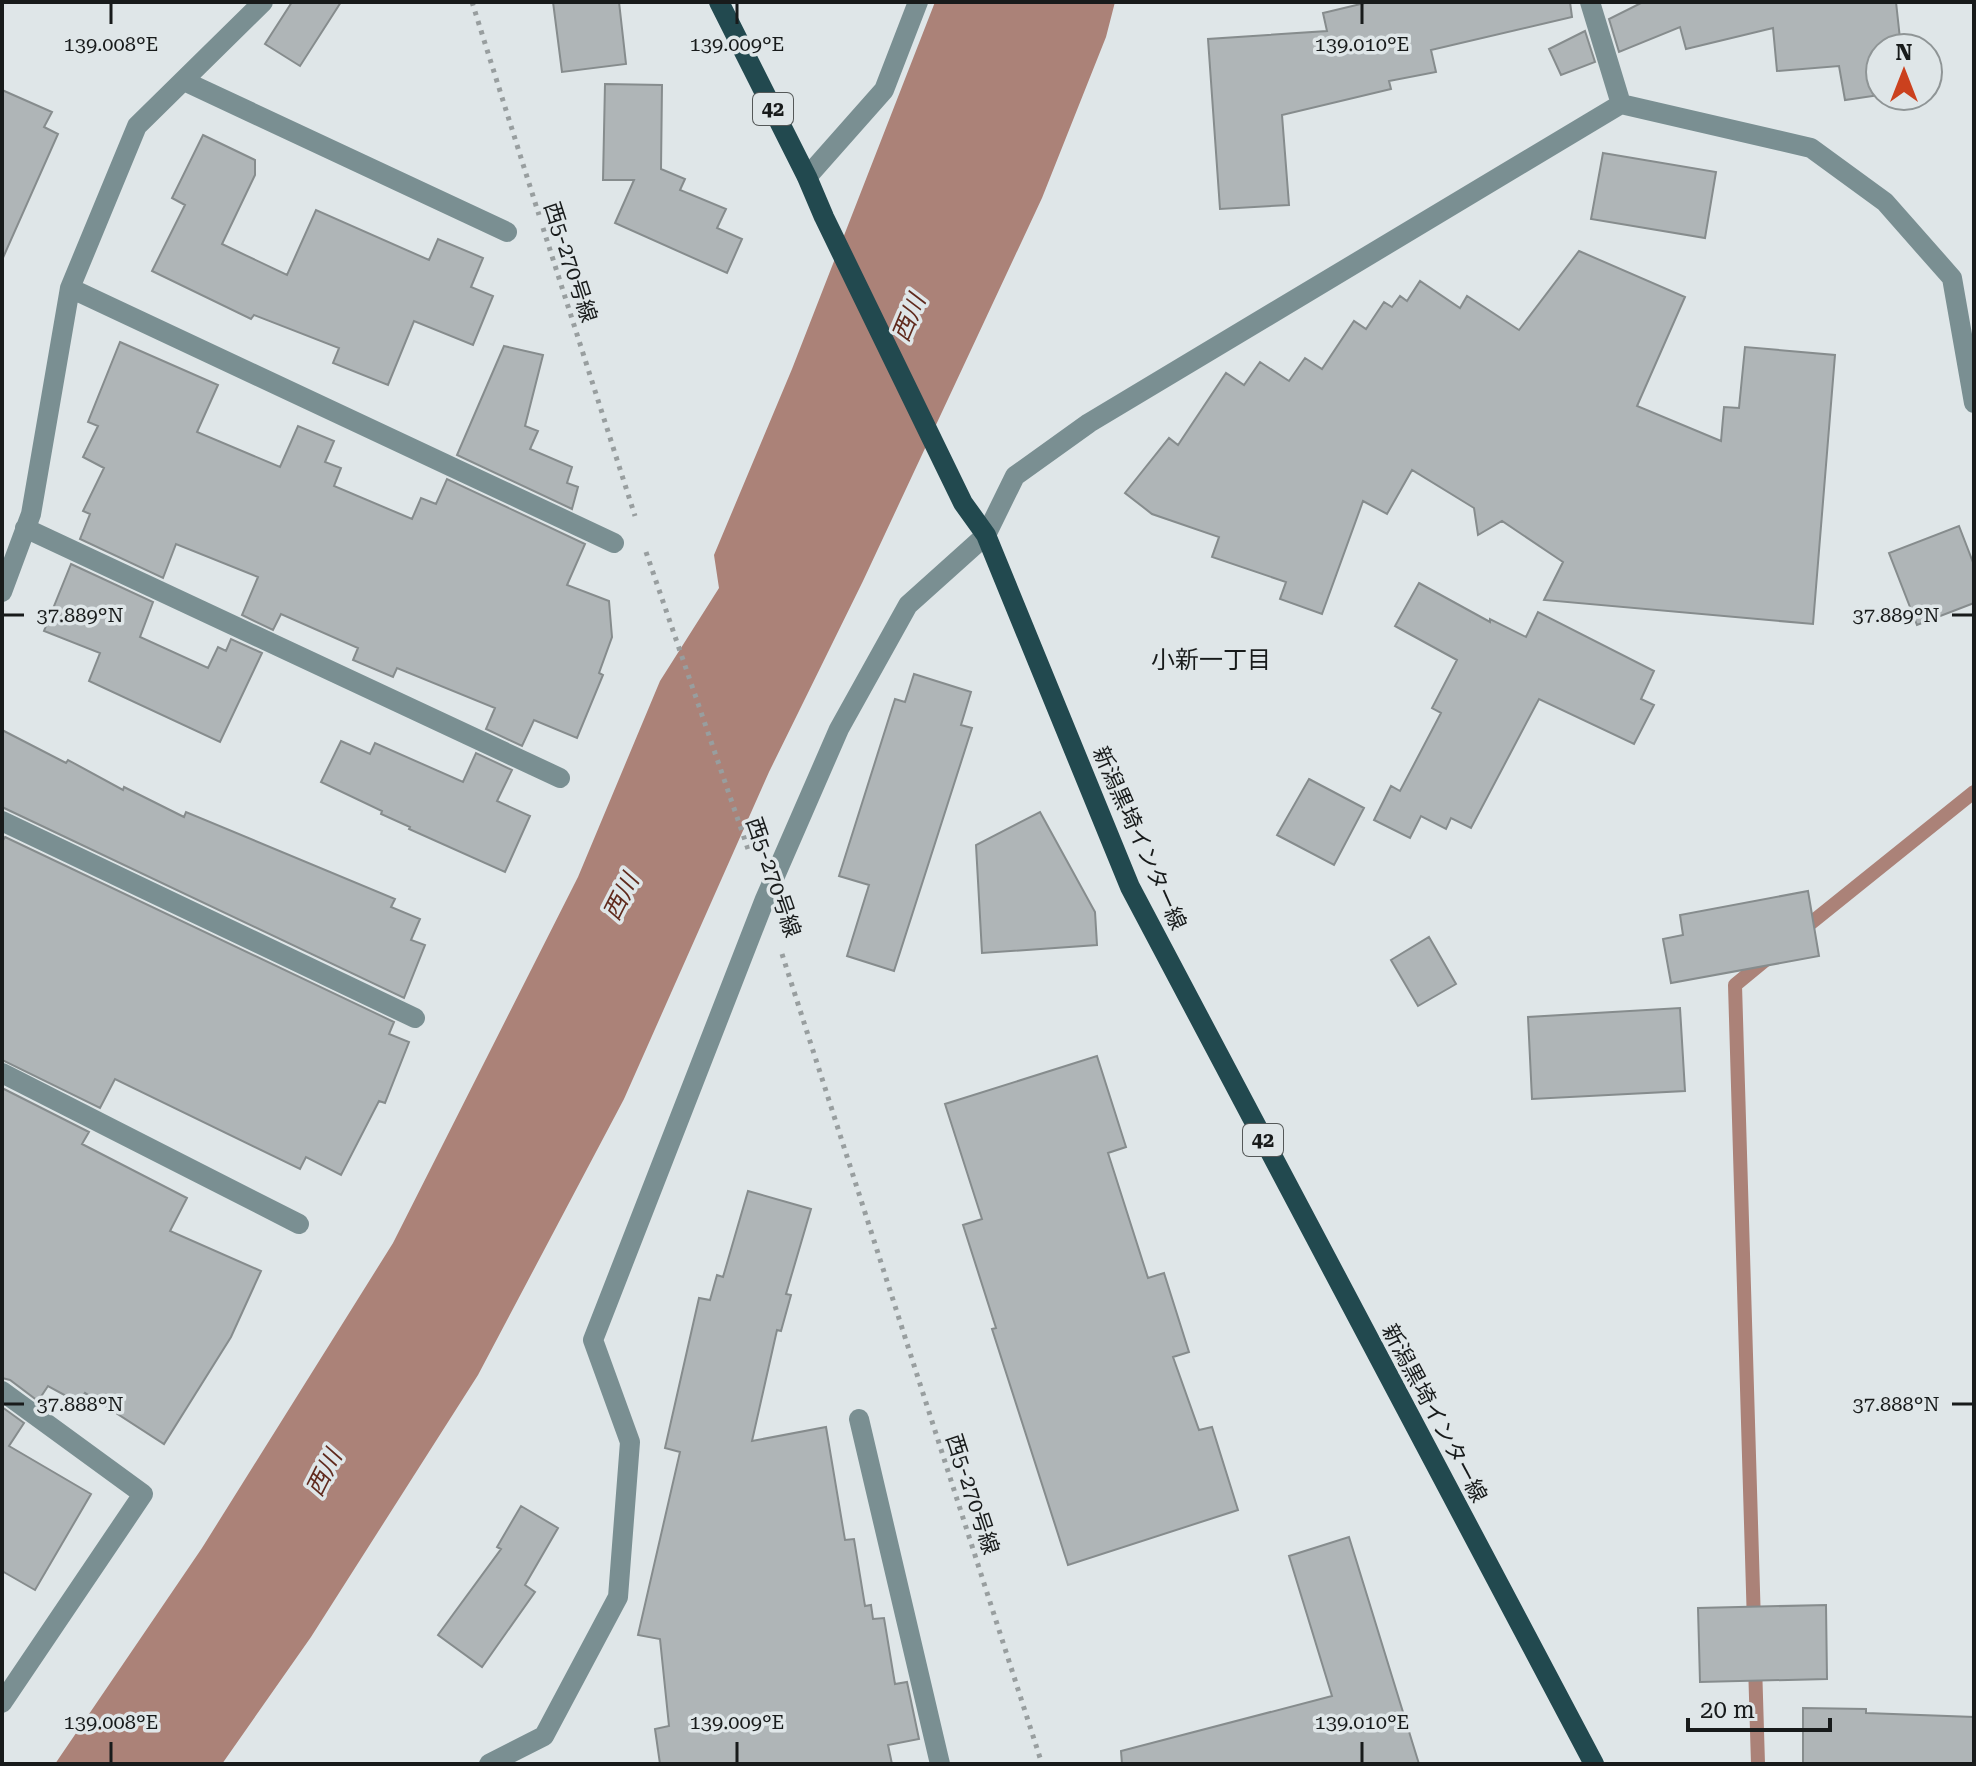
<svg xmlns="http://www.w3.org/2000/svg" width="1976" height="1766" viewBox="0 0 1976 1766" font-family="'Roboto Serif','Noto Sans JP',serif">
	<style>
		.water { fill: #ab8278 }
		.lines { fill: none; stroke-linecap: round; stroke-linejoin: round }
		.stream { stroke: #ab8278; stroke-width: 14 }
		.building { fill: #afb5b7; stroke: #868c8d; stroke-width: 2 }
		.path { stroke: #989e9f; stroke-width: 5; stroke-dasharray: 4 6; stroke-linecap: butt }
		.minor { stroke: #7a8f92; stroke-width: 20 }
		.major { stroke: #22494f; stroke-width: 20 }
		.ticks { fill: none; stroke: #181b1b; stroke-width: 3 }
		.labels { text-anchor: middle; stroke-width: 7; stroke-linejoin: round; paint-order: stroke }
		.shield { fill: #dfe6e8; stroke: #545858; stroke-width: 2 }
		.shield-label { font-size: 20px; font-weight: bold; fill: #181b1b }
		.street-label { font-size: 22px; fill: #181b1b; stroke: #dfe6e8 }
		.water-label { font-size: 24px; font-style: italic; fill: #602a1d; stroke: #dfe6e8 }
		.neighbourhood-label { font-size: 24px; fill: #181b1b; stroke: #dfe6e8 }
		.ticks-label { font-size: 20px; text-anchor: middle; fill: #181b1b; stroke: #dfe6e8; stroke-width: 7; stroke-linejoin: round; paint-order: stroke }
	</style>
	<rect width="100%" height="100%" fill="#dfe6e8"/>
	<!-- water -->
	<path class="water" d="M935,2h180l-9,35 -64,161 -179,383 -94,191 -145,327 -146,276 -167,262 -89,127h-167l147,-216 191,-305 185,-366 82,-196 59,-93 -5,-33 78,-186z"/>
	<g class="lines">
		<!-- stream -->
		<path class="stream" d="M1801,931l173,-139
			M1754,1624l-19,-639 34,-28
			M1755,1664l3,100"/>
	</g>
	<!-- building -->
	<path class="building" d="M292,2h49l-41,64 -35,-22z
		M553,2h66l7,62 -64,8z
		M1369,2h201l2,15 -141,33 5,22 -47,9 2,8 -109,26 7,90 -69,4 -12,-170 119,-8 -4,-18z
		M1643,2h253l5,46h-21v47l-35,5 -6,-34 -62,5 -4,-43 -87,21 -6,-22 -61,25 -10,-33z
		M1585,31l10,31 -34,13 -12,-26z
		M605,84l57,1 -1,84 24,10 -5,11 46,19 -9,19 25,11 -15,34 -112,-50 19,-43h-31z
		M2,90l50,22 -8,15 14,7 -56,126z
		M203,135l52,25v15l-33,69 65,31 29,-65 113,50 9,-21 45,19 -12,29 22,9 -20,49 -59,-24 -26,64 -55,-22 6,-15 -85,-33 -3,4 -99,-48 33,-66 -13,-7z
		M1603,153l113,19 -11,66 -114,-19z
		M1579,251l106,46 -48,109 84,35 3,-34 15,1 6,-61 90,8 -22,269 -269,-24 19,-38 -61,-41 -24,14 -4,-27 -62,-38 -25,44 -24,-13 -41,113 -42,-15 6,-17 -74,-25 7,-20 -67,-23 -27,-21 44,-55 9,7 48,-72 18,12 16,-23 29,19 16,-23 17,11 32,-48 12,8 18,-27 8,5 8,-11 7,5 13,-20 40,27 7,-12 52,34z
		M120,342l98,43 -21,47 83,35 18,-41 36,15 -9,21 16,6 -7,18 78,33 9,-21 15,6 11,-25 138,65 -18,41 42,16 3,36 -13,36 4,2 -26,63 -43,-18 -12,26 -36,-17 9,-21 -98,-40 -4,9 -40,-17 5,-12 -77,-34 -8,16 -31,-15 16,-38 -82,-33 -13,34 -83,-39 10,-25 -7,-3 21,-43 -21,-11 15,-31 -10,-4z
		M504,346l39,9 -18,71 13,5 -8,18 42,18 -5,16 11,4 -6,22 -115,-54z
		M1959,526l15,39v38l-57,22 -28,-72z
		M71,564l82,38 -13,35 68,31 10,-21 8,4 5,-12 31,14 -42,89 -131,-61 11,-28 -56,-22z
		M1419,583l71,39v-3l36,18 12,-25 116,59 -13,28 13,6 -20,39 -95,-45 -68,129 -20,-10 -5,11 -25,-13 -11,22 -36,-18 17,-34 9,5 41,-78 -9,-5 25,-48 -62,-34z
		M914,674l57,18 -10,33 11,3 -78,243 -47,-15 22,-71 -30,-9 56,-177 10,3z
		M2,730l64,33 2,-3 55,30 1,-3 60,30 2,-5 209,87 -4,8 29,12 -9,21 14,5 -21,53 -402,-191z
		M341,741l29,13 5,-11 88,39 13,-29 36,17 -15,31 33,15 -25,56 -96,-43 1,-2 -29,-13 1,-3 -61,-29z
		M1309,779l55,29 -30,57 -57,-30z
		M1040,812l55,100 2,33 -115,8 -6,-108z
		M5,837l389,185 -5,12 20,8 -24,61 -6,-2 -38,74 -35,-18 -6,12 -185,-90 -15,29 -98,-48v-218z
		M1808,891l11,65 -148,27 -8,-44 20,-4 -3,-20z
		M1429,937l27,47 -38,22 -27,-46z
		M1680,1008l5,83 -153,8 -4,-82z
		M1097,1056l29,91 -18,6 40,125 16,-5 25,79 -16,5 26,73 13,-3 26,83 -170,55 -76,-236 4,-1 -33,-103 19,-6 -37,-115z
		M2,1088l87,44 -7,12 105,54 -17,33 91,40 -30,66 -67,107 -79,-51 -6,10 -31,-17 -10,15 -28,-21 -8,-2z
		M748,1191l63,18 -25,85 5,1 -10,36 -4,-1 -25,111 74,-14 19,113 9,-1 11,67 6,-1 2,14 11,-1 11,66 12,-2 12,57 -31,6 4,19h-232l-5,-35 14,-3 -9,-87 -22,-4 42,-183 -15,-4 34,-150 11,2 7,-25 6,2z
		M2,1407l22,16 -15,23 82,48 -56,96 -33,-19z
		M521,1506l37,22 -33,57 10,7 -53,75 -44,-32 63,-86 -4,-2z
		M1349,1537l70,227h-297l-1,-13 211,-55 -43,-140z
		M1826,1605l1,74 -127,3 -2,-74z
		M1803,1708l63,1v4l108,4v47h-171z"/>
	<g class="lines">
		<!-- path -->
		<path class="path" d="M472,2l67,213
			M543,228l92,288
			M646,552l102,297
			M782,954l260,810"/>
		<!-- minor -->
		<path class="minor" d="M1590,2l31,102
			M184,81l323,151
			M807,177l77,-87 34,-88
			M70,288l544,255
			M25,528l535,250
			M2,592l29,-78 39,-226 67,-162 126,-124
			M2,821l413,197
			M2,1073l297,151
			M2,1391l141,103 -141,209
			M859,1419l81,345
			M489,1764l55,-28 74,-139 12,-155 -37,-102 172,-441 74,-170 69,-124 78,-70 29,-59 74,-53 532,-319 190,44 74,54 67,76 22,125"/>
		<!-- major -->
		<path class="major" d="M719,2l88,175 17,40 139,286 23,32 144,352 464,877"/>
	</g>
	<!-- ticks -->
	<path class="ticks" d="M111,4v20M737,4v20M1362,4v20M4,615h20M1952,615h20M4,1404h20M1952,1404h20M111,1742v20M737,1742v20M1362,1742v20"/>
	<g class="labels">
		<!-- shield labels -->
		<g class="shield">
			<rect x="753" y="93" width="40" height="32" rx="6"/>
			<rect x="1243" y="1124" width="40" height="32" rx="6"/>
		</g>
		<g class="shield-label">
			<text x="773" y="116">42</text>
			<text x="1263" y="1147">42</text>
		</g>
		<!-- street labels -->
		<g class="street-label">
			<text transform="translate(571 262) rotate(72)" y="8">西5-270号線</text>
			<text transform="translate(1140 838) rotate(66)" y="8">新潟黒埼インター線</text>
			<text transform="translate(774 877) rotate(71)" y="8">西5-270号線</text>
			<text transform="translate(1435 1413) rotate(62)" y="8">新潟黒埼インター線</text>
			<text transform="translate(973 1494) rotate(72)" y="8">西5-270号線</text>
		</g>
		<!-- water labels -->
		<g class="water-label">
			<text transform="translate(909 318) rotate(-67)" y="8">西川</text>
			<text transform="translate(621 897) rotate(-63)" y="8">西川</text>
			<text transform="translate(324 1473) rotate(-63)" y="8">西川</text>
		</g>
		<!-- neighbourhood labels -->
		<g class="neighbourhood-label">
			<text x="1211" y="668">小新一丁目</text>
		</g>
	</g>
	<g class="ticks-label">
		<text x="111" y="51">139.008°E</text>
		<text x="737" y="51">139.009°E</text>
		<text x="1362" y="51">139.010°E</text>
		<text x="80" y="622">37.889°N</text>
		<text x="1896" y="622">37.889°N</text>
		<text x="80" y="1411">37.888°N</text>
		<text x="1896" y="1411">37.888°N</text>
		<text x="111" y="1729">139.008°E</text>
		<text x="737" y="1729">139.009°E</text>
		<text x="1362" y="1729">139.010°E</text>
	</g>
	<!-- border -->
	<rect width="1976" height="1766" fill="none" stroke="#181b1b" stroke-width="8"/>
	<!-- north arrow -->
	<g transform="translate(1904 72)"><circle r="38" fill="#dfe6e8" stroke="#8f9596" stroke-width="2"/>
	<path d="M0-6L14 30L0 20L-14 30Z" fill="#cb411e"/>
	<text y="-12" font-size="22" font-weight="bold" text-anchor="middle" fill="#181b1b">N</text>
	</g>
	<!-- scale -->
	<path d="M1688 1718v12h142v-12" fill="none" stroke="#181b1b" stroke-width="4"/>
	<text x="1700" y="1718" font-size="24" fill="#181b1b" stroke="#dfe6e8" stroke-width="6" paint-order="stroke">20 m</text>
</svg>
